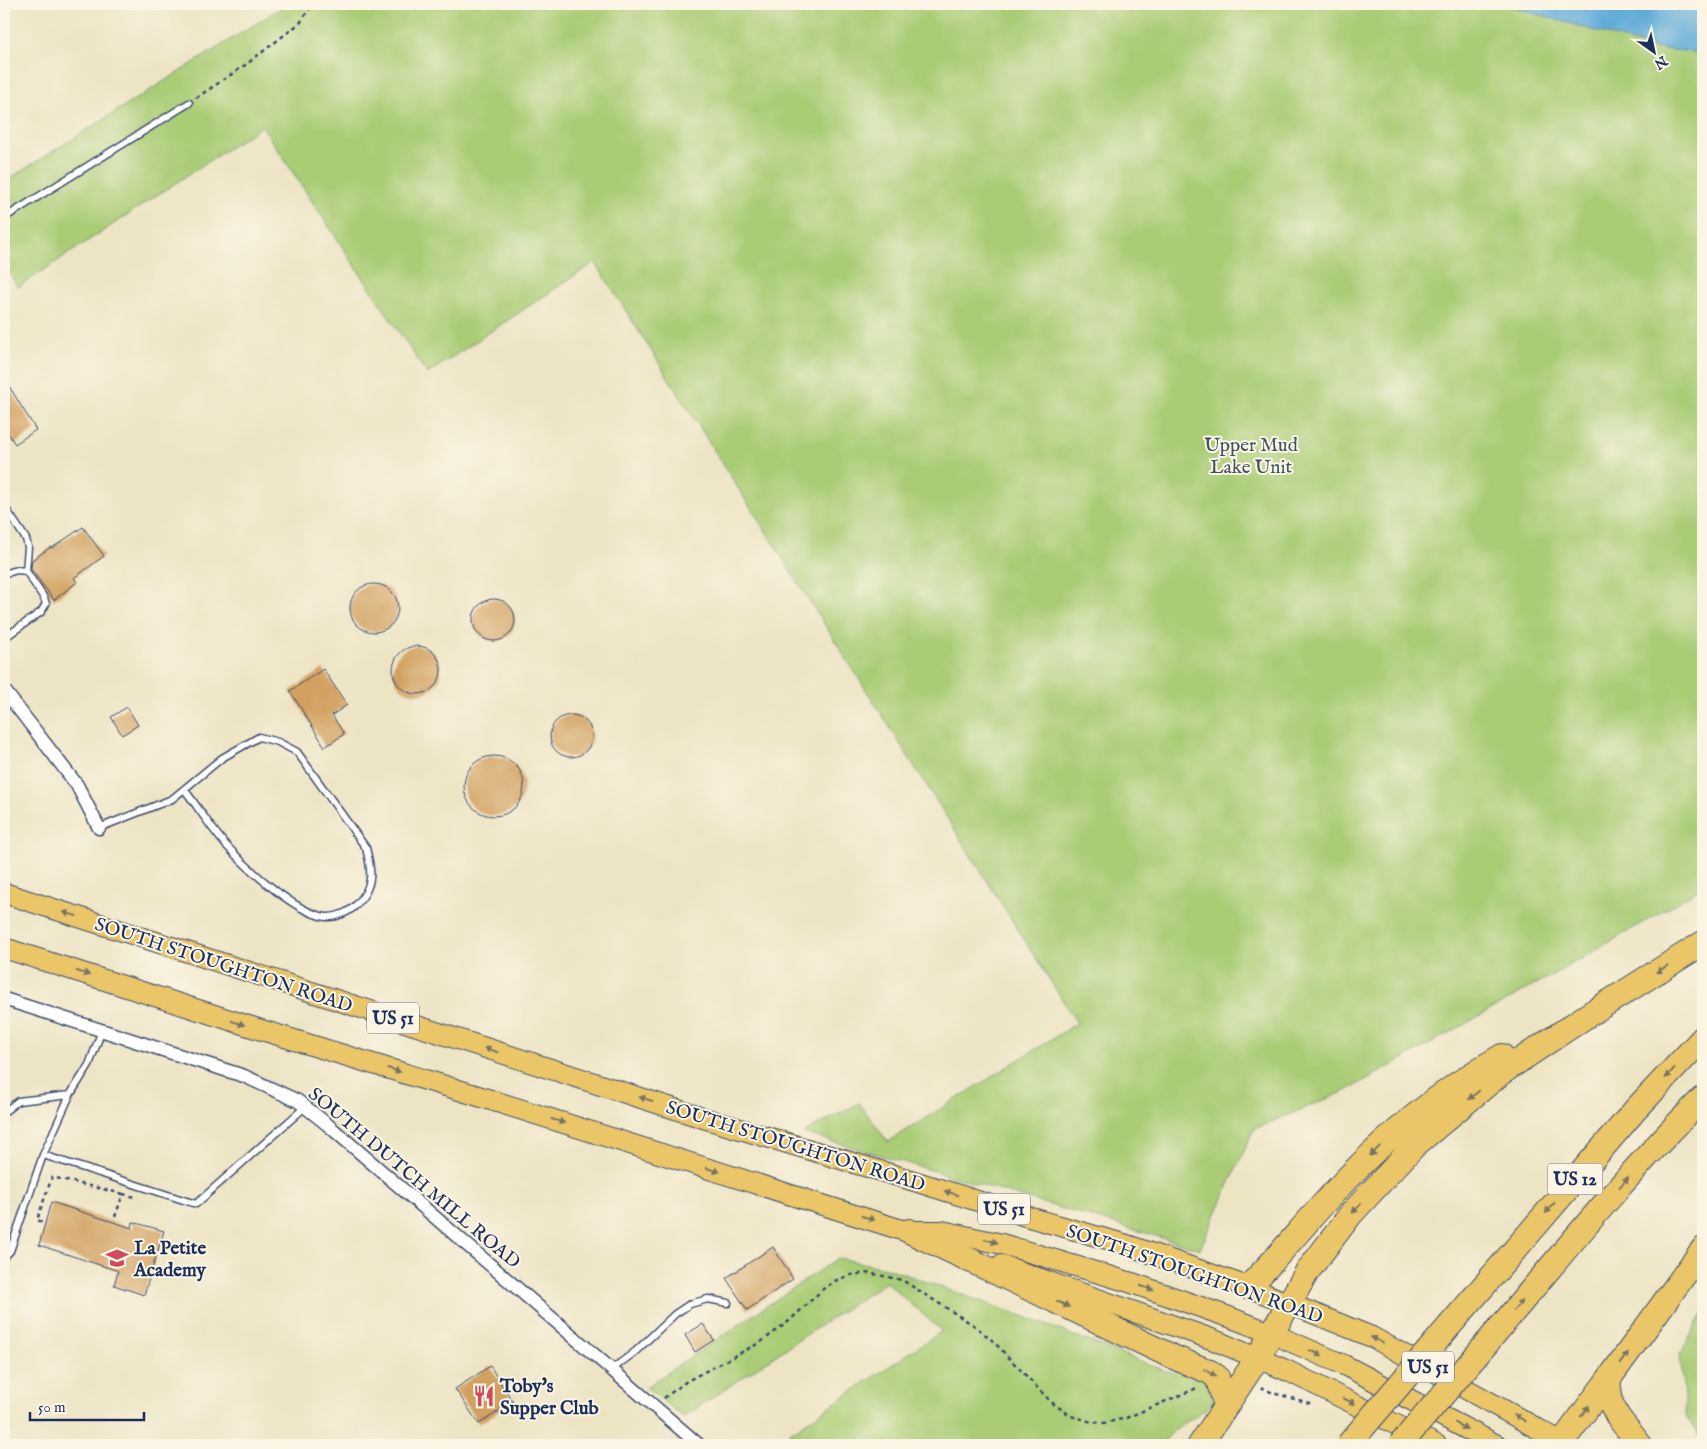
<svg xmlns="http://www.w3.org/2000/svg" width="1707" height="1449" viewBox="0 0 1707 1449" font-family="'IM FELL English',serif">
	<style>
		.green { fill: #a9cc75; stroke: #627e6a }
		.water { fill: #61acd9; stroke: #3e6e9c }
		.building { fill: #d2a161 }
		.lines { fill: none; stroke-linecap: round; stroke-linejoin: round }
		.lane-casing { stroke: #3a4a6d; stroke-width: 9 }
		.street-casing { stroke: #3a4a6d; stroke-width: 15 }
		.primary-casing { stroke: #3a4a6d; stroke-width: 22 }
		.highway-casing { stroke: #3a4a6d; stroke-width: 26 }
		.path { stroke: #3a4a6d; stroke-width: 2.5; stroke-dasharray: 4 4; stroke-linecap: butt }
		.lane { stroke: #fff; stroke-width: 6 }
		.street { stroke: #fff; stroke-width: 12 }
		.primary { stroke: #eac669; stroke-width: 20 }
		.highway { stroke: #eac669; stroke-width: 24 }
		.highway-bridge-casing { stroke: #3a4a6d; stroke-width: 26; stroke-linecap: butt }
		.highway-bridge { stroke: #eac669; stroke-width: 24 }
		.oneway { fill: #787363 }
		.labels { text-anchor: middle; stroke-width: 4; stroke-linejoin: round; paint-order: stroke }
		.shield { fill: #fcf5e5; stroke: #5e6a86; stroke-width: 1 }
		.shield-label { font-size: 18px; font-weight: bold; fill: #1b2f5e }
		.park-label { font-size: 19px; fill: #3e5664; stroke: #fcf5e5 }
		.street-label { font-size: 19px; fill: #1b2f5e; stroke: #fcf5e5 }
		.poi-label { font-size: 19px; font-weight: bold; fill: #1b2f5e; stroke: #fcf5e5; text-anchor: start }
	</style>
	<rect width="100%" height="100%" fill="#fcf5e5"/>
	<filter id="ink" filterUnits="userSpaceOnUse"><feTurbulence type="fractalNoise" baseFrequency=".02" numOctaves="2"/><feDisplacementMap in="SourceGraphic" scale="10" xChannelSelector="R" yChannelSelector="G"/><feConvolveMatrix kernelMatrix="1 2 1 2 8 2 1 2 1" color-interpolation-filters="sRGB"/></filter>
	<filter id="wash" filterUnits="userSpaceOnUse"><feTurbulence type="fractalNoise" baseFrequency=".0096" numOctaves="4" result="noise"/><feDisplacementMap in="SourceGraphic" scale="20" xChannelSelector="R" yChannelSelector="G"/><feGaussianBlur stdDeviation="1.12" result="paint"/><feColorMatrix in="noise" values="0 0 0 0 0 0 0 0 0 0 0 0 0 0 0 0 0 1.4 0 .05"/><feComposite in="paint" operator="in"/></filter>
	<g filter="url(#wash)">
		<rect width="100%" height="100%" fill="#ede4c4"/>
		<!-- green -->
		<path class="green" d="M287,4h1216l151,44 49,5v834l-117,69 -240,135 -92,38 -54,120 -396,-116 55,-30 29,39 189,-119 -482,-761 -168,112 -165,-248 -244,161 -14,-22v-83z
			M838,1258l52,11 143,51 141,54 2,-6 30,12 8,23 -42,29 -11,13h-389l170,-114 -56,-49 -203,135 -37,-30z
			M1703,1314v128l-17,-25 -6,-63z"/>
		<!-- water -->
		<path class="water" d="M1503,4h200v49l-49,-5z"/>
		<g id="blocks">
			<!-- building -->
			<path class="building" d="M4,378l32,52 -21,14 -11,-17z
				M83,527l21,29 -30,22 3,4 -23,18 -23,-31 1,-9 19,-13 1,1z
				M350 608a24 24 0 1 1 48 0a24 24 0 1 1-48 0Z
				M473 620a21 21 0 1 1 42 0a21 21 0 1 1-42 0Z
				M393 670a24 24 0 1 1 48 0a24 24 0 1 1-48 0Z
				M323,669l24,36 -15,10 12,19 -19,13 -35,-56z
				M127,707l11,18 -16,10 -11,-18z
				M550 736a21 21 0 1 1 42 0a21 21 0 1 1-42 0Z
				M464 786a30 30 0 1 1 60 0a30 30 0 1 1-60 0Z
				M51,1202l81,26 1,-6 31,9 -20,64 -30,-10 4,-14 -79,-26z
				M773,1247l20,32 -46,31 -21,-32z
				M703,1324l11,16 -19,12 -10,-17z
				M490,1366l23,36 -34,22 -24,-35z"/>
		</g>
	</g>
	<g filter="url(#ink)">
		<use href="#blocks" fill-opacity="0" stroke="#3a4a6d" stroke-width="1"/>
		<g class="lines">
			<!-- lane casing -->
			<g class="lane-casing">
				<path id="lane" d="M4,218l185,-115
					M4,506l22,33 2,8 -2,24
					M4,574l13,-4 9,1 18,27 2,6 -5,8 -37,26
					M99,828l73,-29 50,-41 37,-21 19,5 19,10 69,96c6,23 8,38 -9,56 -7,8 -21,14 -31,13 -31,-4 -80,-50 -101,-73 -15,-17 -27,-37 -41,-55
					M4,1112l14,-11 52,-6
					M43,1155l153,49 109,-97
					M4,1257l6,-6 33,-96 27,-60 19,-30 13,-35
					M611,1370l25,-19 39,-37 15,-10 18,-5 20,4"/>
			</g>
			<!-- street casing -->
			<g class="street-casing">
				<path id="street" d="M4,690l73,95 22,43
					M4,999l240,77 54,25 30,24 371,320"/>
			</g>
			<!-- primary casing -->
			<g class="primary-casing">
				<path id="primary" d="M4,893l699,225 211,63 118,37 92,26 124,43 124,50 195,108
					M4,948l251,80 220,67 449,142
					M911,1231h31l60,13 130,39 97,34 42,16 73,32 153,80
					M1001,1265l213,75 74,31 149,74"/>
			</g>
			<!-- highway casing -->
			<g class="highway-casing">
				<path id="highway" d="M909,1231l264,126 37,15 7,5 9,29
					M1248,1287c28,-27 52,-58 79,-87 50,-56 110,-107 175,-144
					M1451,1324l185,-215 67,-71
					M1487,1343c70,-83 139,-169 216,-245
					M1200,1445l57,-86 50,-87 44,-58 64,-69 86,-72 84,-56 118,-74
					M1560,1445l48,-65
					M1640,1445l-22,-28 -7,-14 -3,-23 95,-131"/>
			</g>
			<!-- path -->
			<path class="path" d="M196,98l48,-32 56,-43 13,-19
				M115,1217l8,-23 12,3
				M42,1222l-5,-2 15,-43 71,17
				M1261,1387l12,6 40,11
				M664,1398l23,-17 74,-39 27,-20 35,-33 12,-8 15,-6 19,-2 33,7 73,46 18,15 58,61 20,14 21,6 13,1 21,-5 71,-30"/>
			<!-- lane -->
			<use href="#lane" class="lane"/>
			<!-- street -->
			<use href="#street" class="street"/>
			<!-- primary -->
			<use href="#primary" class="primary"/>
			<!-- highway -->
			<use href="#highway" class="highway"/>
			<!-- highway-bridge casing -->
			<g class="highway-bridge-casing">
				<path id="highway-bridge" d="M1348,1445l103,-121
					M1400,1445l87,-102"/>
			</g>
			<!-- highway-bridge -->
			<use href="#highway-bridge" class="highway-bridge"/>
		</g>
		<!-- one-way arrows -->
		<defs><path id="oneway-solid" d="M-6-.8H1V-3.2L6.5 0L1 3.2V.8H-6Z" transform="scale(1.25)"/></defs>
		<g class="oneway">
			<use href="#oneway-solid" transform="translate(70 914) rotate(-162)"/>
			<use href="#oneway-solid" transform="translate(1662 969) rotate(148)"/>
			<use href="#oneway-solid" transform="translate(83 973) rotate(18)"/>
			<use href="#oneway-solid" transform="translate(238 1023) rotate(18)"/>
			<use href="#oneway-solid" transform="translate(491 1050) rotate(-162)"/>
			<use href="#oneway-solid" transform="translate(394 1070) rotate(17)"/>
			<use href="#oneway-solid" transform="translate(1670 1073) rotate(133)"/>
			<use href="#oneway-solid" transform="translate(1474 1095) rotate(140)"/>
			<use href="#oneway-solid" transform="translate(646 1099) rotate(-162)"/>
			<use href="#oneway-solid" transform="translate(558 1121) rotate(17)"/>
			<use href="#oneway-solid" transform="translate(1375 1151) rotate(136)"/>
			<use href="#oneway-solid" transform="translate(713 1170) rotate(17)"/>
			<use href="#oneway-solid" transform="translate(1624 1182) rotate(-48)"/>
			<use href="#oneway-solid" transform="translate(951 1193) rotate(-162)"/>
			<use href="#oneway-solid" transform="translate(1357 1208) rotate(132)"/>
			<use href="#oneway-solid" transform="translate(1550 1208) rotate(131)"/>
			<use href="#oneway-solid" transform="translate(868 1218) rotate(17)"/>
			<use href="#oneway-solid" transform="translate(991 1241) rotate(15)"/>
			<use href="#oneway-solid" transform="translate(1147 1288) rotate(19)"/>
			<use href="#oneway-solid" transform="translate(1063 1304) rotate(25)"/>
			<use href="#oneway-solid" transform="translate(1518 1305) rotate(-50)"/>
			<use href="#oneway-solid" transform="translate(1377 1340) rotate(-152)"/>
			<use href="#oneway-solid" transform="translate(1316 1353) rotate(24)"/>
			<use href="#oneway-solid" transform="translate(1624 1358) rotate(-54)"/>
			<use href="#oneway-solid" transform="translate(1210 1373) rotate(32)"/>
			<use href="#oneway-solid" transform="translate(1349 1401) rotate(26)"/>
			<use href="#oneway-solid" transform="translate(1585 1411) rotate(-54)"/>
			<use href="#oneway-solid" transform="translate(1520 1418) rotate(-151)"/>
			<use href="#oneway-solid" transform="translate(1461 1426) rotate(28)"/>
		</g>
	</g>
	<!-- icons -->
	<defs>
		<g id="school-bare" transform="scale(1.725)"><path d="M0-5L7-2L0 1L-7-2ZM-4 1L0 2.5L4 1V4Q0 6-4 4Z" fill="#d1495b" stroke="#fcf5e5" stroke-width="2.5" paint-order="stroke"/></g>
		<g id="restaurant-bare" transform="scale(1.725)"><path d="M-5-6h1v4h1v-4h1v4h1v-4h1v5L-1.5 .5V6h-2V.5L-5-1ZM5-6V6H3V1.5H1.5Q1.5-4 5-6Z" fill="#d1495b" stroke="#fcf5e5" stroke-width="2.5" paint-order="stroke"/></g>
	</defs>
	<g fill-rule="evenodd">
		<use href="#school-bare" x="117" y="1258"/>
		<use href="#restaurant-bare" x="484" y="1396"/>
	</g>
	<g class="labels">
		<!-- shield labels -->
		<g class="shield">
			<rect x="367" y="1002.5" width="52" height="31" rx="4"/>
			<rect x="1547.5" y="1163.5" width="55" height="31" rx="4"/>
			<rect x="978" y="1193.5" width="52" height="31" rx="4"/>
			<rect x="1402" y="1351.5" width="52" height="31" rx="4"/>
		</g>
		<g class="shield-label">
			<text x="393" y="1024">US 51</text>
			<text x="1575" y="1185">US 12</text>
			<text x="1004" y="1215">US 51</text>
			<text x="1428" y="1373">US 51</text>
		</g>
		<!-- park labels -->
		<g class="park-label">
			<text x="1251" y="451">Upper Mud<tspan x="1251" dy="22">Lake Unit</tspan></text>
		</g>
		<!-- street labels -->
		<g class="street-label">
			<text transform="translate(224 964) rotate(18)" y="7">SOUTH STOUGHTON ROAD</text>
			<text transform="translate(796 1145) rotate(17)" y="7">SOUTH STOUGHTON ROAD</text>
			<text transform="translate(415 1177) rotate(40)" y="7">SOUTH DUTCH MILL ROAD</text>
			<text transform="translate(1195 1273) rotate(19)" y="7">SOUTH STOUGHTON ROAD</text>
		</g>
		<!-- poi labels -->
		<g class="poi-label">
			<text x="134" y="1254">La Petite<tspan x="134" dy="22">Academy</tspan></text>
			<text x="500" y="1392">Toby's<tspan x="500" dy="22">Supper Club</tspan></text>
		</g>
	</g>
	<!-- margin -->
	<rect width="1707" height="1449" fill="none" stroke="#fcf5e5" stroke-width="20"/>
	<!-- north arrow -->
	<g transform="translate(1654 52) rotate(147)" stroke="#fcf5e5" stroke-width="4" paint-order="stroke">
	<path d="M0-4L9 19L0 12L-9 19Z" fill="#1b2f5e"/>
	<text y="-8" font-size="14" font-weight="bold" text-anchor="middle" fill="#1b2f5e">N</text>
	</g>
	<!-- scale -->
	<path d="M30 1412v8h114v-8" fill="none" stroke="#1b2f5e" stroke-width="2.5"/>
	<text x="38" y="1412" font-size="15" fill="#1b2f5e" stroke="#fcf5e5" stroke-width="4" paint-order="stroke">50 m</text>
</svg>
